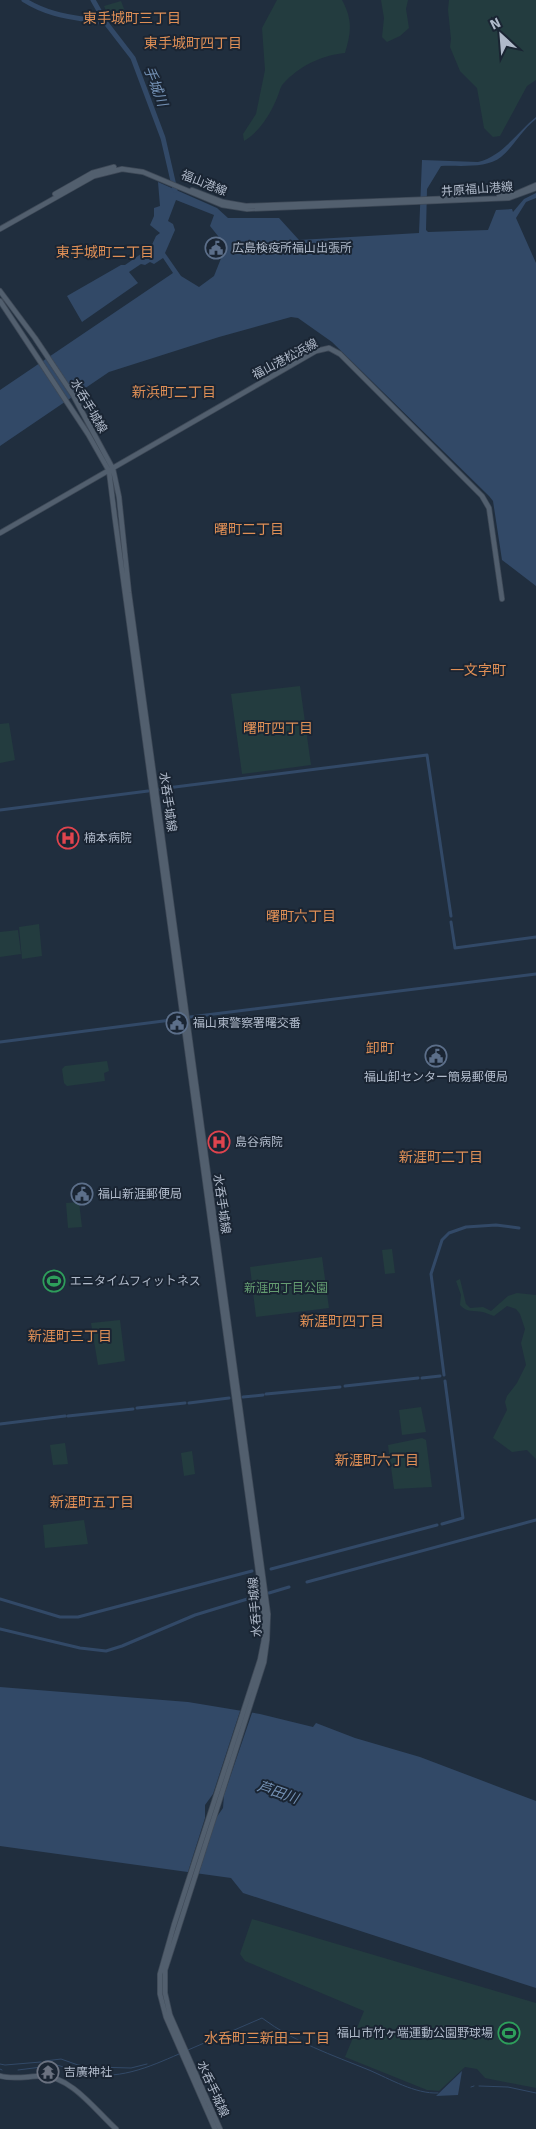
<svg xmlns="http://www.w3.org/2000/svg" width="536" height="2129" viewBox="0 0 536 2129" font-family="Signika,'Noto Sans JP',sans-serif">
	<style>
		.green { fill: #233c3f }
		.water { fill: #324967; fill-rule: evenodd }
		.pier { fill: #202e3e }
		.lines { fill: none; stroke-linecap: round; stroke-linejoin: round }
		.stream { stroke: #324967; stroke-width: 1 }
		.canal { stroke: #324967; stroke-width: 3 }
		.river { stroke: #324967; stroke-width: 5 }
		.major-casing { stroke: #3e4957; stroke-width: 6 }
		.major { stroke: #525f6e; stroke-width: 4.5 }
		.labels { text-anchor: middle; stroke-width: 4; stroke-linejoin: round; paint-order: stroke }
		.street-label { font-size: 12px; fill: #b0baca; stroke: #1a2533 }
		.poi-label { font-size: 12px; fill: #b0baca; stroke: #1a2533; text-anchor: start }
		.park-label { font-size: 12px; fill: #659d71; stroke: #1a2533 }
		.neighbourhood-label { font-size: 14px; fill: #df8f56; stroke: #1a2533 }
		.water-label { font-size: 14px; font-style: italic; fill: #7491b4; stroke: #1a2533 }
	</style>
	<rect width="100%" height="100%" fill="#202e3e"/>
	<!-- green -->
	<path class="green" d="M277,0h65c11,20 9,33 3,53 -23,2 -46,13 -62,31 -3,3 -4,10 -6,14 -7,17 -18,34 -33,43l-1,-7 13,-20 9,-44 -3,-42z
		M381,0h27l-2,9 3,19 -9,8 -13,6 -5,-5 2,-19z
		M449,0h87v80l-9,6 -27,50 -7,1 -9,-9 -7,-40 -17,-17 -10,-24 1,-8 -3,-29z
		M121,1l8,21 -4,3 -17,-10 -4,-9z
		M300,686l11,79 -69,9 -11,-80z
		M9,723l6,37 -15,3v-39z
		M39,924l3,32 -20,3 -3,-32z
		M18,930l3,24 -21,3v-25z
		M107,1061l2,10 -5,2 1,8 -38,5 -3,-3 -2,-14 3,-3z
		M79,1202l3,25 -14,1 -2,-25z
		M392,1249l3,24 -10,1 -3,-24z
		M322,1257l7,51 -73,9 -6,-50z
		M460,1279l6,25 4,4 13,-1 8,4 17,-15 9,-3 19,2v164l-9,-9 -15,2 -19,-14 14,-28 -2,-8 2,-6 10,-13 9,-18 -5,-22 4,-14 -5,-15 -4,-5 -9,-3 -13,10c-4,-1 -7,-3 -11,-4 -10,-2 -16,1 -23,-7l1,-10 -5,-14z
		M120,1320l5,41 -27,4 -7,-42z
		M421,1407l5,25 -24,3 -3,-25z
		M422,1438l4,2 6,47 -38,2 -6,-44z
		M65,1443l3,21 -15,1 -3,-20z
		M192,1451l3,23 -11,2 -3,-23z
		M84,1520l4,24 -43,4 -2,-23z
		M252,1919l284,84v85l-51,-10 -8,-9 -12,-2 -26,24 -12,-1 -82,-33 19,-46 -119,-50 -5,-7z"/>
	<!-- water -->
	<path class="water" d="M536,117v2c-15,12 -22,27 -35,38 -15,12 -42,8 -60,9l-14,23 -1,41 2,2 60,-2 8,-20 16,-1 1,3 11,-13 12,-6v5l-10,4 -10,16 20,45v323l-34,-26 -9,-59 -4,-5 -157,-154 -34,-24 -7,-1 -72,20 -110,35 -109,74v-56l173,-117 -10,-15 -9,6 -4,-2 -5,3 -4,-1 -12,8 9,11 -56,39 -15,-26 54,-31h4l26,-18 5,-11 4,-3 -10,-8 4,-9v-8l6,-2 -2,-24 59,26 11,10h51l20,22 120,-7 3,-73 56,2c25,-6 39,-30 58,-45zM176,200l38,15 -4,11 16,20 -12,30 -15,11 -18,-11 -16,-23 10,-23 -2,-6 -5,-3z
		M0,1687l188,15 72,12 53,13 3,-4 39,15 65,19 116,44v187l-293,-95 -12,-15 -231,-32z
		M462,2071l-4,24 -22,1z"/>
	<!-- pier -->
	<path class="pier" d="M241,1708l12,2 -29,85 -1,13 -7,10 -18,58 -11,-1 18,-57v-13l8,-11z"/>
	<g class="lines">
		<!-- stream -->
		<path class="stream" d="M188,2050l74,-32c32,24 70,37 107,52 21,9 46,24 69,23
			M45,2061l16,-2 17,6 13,2
			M0,2064l5,1 36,-3
			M95,2067l36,1 16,-4
			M0,2069l2,1
			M18,2070l39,-5 16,5
			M82,2072c34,10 67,-5 97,-18
			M479,2086l29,1 28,6
			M471,2087l3,-1"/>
		<!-- canal -->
		<path class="canal" d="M159,789l268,-34 24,161
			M0,810l148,-19
			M451,922l4,26 81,-11
			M190,1017l346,-43
			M0,1042l179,-23
			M444,1375l-13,-101 11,-34 7,-7 17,-6 30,-2 23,3
			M422,1378l18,-2
			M345,1386l73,-8
			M266,1394l74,-7
			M243,1397l20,-2
			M189,1403l40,-5
			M137,1408l48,-5
			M68,1416l65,-7
			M0,1424l65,-8
			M442,1524l21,-6 -18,-137
			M271,1569l166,-44
			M307,1582l229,-62
			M269,1593l20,-6
			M0,1599l60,18h18l174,-46
			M0,1629l80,19 26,3 16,-5 73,-31 62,-19"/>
		<!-- river -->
		<path class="river" d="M24,0c27,17 51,17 82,23
			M93,0l13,23 27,35 30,80 12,52"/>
		<!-- major casing -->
		<g class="major-casing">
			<path id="major" d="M192,190l31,12 23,4 213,-8
				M55,194l37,-21 22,-6
				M499,196l16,-2 21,-9
				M0,229l94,-53 28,-7 21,3 79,33 25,4 262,-11 27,-10
				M0,291l35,47 38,57 40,74 6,28 10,96 139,1021 -1,26 -3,22 -99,308v23l5,22 50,114
				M0,301l88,133 21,37 6,48 149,1095v26l-4,20 -86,265 -14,49v20l6,23 49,112
				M0,533l316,-182 13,-3 11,6 142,142 7,12 13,91
				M0,2076c14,4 28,0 42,0 29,0 54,35 74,53"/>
		</g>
		<!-- major -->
		<use href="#major" class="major"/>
	</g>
	<!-- icons -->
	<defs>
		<g id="civic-ring" transform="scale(1.125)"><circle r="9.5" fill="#1a2533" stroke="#5c6f8a" stroke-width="1.5"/><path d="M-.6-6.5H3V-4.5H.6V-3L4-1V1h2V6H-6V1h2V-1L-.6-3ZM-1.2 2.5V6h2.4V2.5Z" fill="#5c6f8a"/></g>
		<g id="hospital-ring" transform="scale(1.125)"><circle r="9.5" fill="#1a2533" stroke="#e0444e" stroke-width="1.5"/><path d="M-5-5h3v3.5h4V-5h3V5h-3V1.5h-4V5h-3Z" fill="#e0444e"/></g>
		<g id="stadium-ring" transform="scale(1.125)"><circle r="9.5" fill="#1a2533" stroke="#2e9e5b" stroke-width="1.5"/><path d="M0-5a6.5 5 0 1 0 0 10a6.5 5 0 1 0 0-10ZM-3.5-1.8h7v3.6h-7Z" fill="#2e9e5b"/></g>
		<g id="temple-ring" transform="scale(1.125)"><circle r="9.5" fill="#1a2533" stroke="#6b7280" stroke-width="1.5"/><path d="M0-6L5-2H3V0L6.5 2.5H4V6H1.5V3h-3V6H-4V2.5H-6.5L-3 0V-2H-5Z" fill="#6b7280"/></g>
	</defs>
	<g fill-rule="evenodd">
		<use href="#civic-ring" x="216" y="248"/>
		<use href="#hospital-ring" x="68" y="838"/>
		<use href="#civic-ring" x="177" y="1023"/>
		<use href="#civic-ring" x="436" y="1056"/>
		<use href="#hospital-ring" x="219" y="1142"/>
		<use href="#civic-ring" x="82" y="1194"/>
		<use href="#stadium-ring" x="54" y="1281"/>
		<use href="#stadium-ring" x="509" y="2033"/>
		<use href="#temple-ring" x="48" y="2072"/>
	</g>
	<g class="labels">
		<!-- street labels -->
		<g class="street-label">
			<text transform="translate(204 183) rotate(22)" y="4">福山港線</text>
			<text transform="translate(477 189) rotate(-4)" y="4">井原福山港線</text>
			<text transform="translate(285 359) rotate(-28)" y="4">福山港松浜線</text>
			<text transform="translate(89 406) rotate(60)" y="4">水呑手城線</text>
			<text transform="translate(168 802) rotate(82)" y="4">水呑手城線</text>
			<text transform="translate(222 1204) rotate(82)" y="4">水呑手城線</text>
			<text transform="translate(255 1607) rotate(-94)" y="4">水呑手城線</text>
			<text transform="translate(213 2089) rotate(66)" y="4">水呑手城線</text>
		</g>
		<!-- poi labels -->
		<g class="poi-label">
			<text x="232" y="252">広島検疫所福山出張所</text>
			<text x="84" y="842">楠本病院</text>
			<text x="193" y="1027">福山東警察署曙交番</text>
			<text x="436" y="1081" text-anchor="middle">福山卸センター簡易郵便局</text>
			<text x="235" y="1146">島谷病院</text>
			<text x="98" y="1198">福山新涯郵便局</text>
			<text x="70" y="1285">エニタイムフィットネス</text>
			<text x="493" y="2037" text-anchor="end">福山市竹ヶ端運動公園野球場</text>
			<text x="64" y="2076">吉廣神社</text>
		</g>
		<!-- park labels -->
		<g class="park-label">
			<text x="286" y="1292">新涯四丁目公園</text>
		</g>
		<!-- neighbourhood labels -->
		<g class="neighbourhood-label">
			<text x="132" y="23">東手城町三丁目</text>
			<text x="193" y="48">東手城町四丁目</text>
			<text x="105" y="257">東手城町二丁目</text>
			<text x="174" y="397">新浜町二丁目</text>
			<text x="249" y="534">曙町二丁目</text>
			<text x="478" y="675">一文字町</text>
			<text x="278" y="733">曙町四丁目</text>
			<text x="301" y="921">曙町六丁目</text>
			<text x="380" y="1053">卸町</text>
			<text x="441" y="1162">新涯町二丁目</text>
			<text x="342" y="1326">新涯町四丁目</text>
			<text x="70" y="1341">新涯町三丁目</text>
			<text x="377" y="1465">新涯町六丁目</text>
			<text x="92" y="1507">新涯町五丁目</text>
			<text x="267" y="2043">水呑町三新田二丁目</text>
		</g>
		<!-- water labels -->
		<g class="water-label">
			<text transform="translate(156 86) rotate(69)" y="5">手城川</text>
			<text transform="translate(278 1792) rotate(19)" y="5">芦田川</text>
		</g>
	</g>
	<!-- north arrow -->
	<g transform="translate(501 35) rotate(334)" stroke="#1a2533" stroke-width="4" paint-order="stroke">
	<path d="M0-4L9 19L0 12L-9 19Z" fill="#b0baca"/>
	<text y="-8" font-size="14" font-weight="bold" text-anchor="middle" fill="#b0baca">N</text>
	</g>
</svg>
